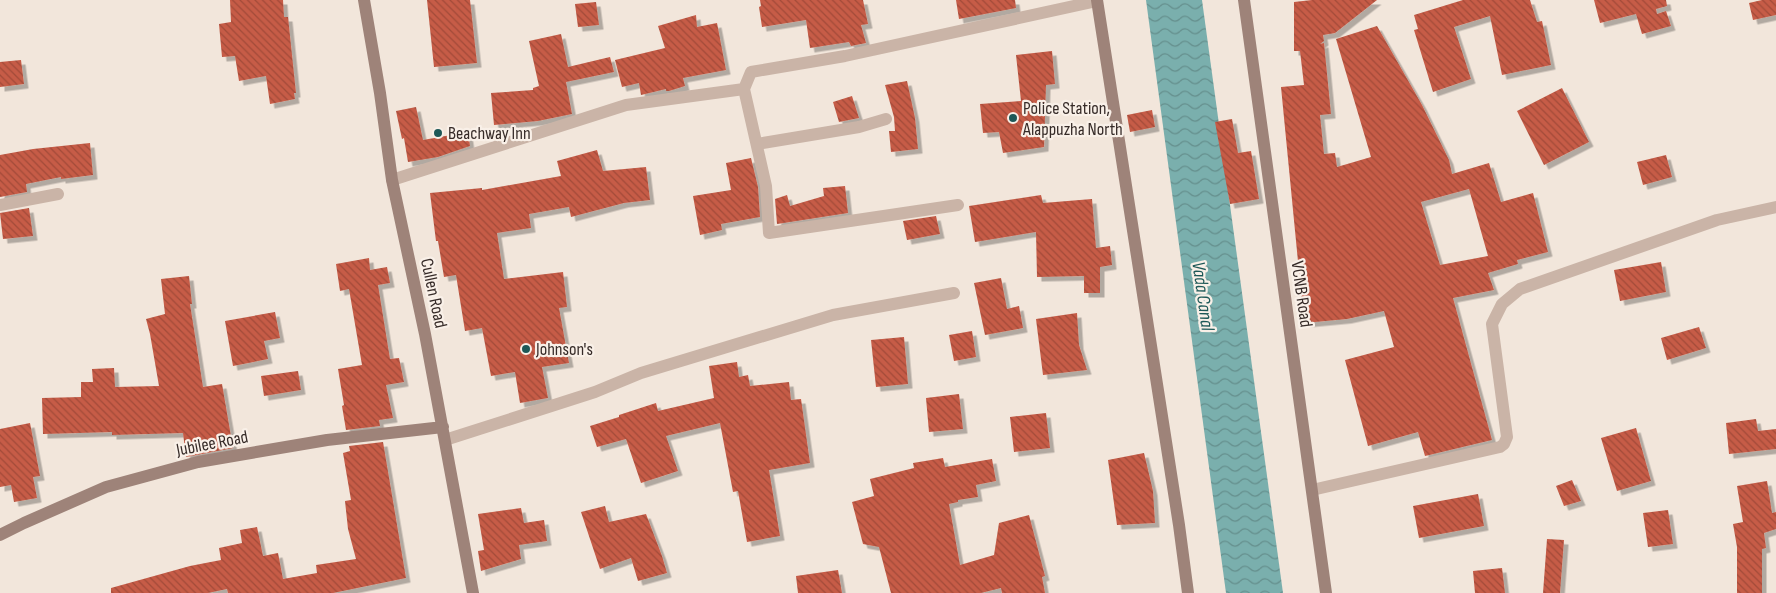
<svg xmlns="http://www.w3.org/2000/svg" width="1776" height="593" viewBox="0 0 1776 593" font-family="'Sofia Sans Condensed',sans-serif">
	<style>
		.water { fill: url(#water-waves) }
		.building { fill: url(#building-back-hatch); fill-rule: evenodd; filter: url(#shadow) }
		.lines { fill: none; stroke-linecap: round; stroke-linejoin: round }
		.minor { stroke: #cab4a7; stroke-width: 12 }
		.secondary { stroke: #9e8379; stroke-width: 12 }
		.poi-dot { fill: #1d5857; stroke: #f9f0e8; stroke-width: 2 }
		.labels { text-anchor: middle; stroke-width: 4.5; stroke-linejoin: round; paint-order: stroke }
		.poi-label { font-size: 18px; fill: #362b28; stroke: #f9f0e8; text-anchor: start }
		.street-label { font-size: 18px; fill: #362b28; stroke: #f9f0e8 }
		.water-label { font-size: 19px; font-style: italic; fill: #1d5857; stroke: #f9f0e8 }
	</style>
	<defs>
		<pattern id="water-waves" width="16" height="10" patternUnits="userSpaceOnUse" patternTransform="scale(1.25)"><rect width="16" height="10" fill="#7aafad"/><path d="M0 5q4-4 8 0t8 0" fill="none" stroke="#658f8d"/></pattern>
		<pattern id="building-back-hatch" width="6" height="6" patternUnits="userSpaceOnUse" patternTransform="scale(1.25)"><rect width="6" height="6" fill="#c65b46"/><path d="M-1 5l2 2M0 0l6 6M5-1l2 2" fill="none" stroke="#a24b3a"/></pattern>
		<filter id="shadow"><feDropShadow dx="4.5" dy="4.5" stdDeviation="0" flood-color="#0004"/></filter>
	</defs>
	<rect width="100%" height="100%" fill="#f2e6db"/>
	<!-- water -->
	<path class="water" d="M1146,0h56l81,593h-57z"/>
	<!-- building -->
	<path class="building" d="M230,0h53l1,17h4l8,76h-2l1,6 -25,5 -4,-28 -27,5 -4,-25 -13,1 -3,-33 12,-2z
		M427,0h43l7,63 -43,4z
		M760,0h103l5,24 -7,1 5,18 -15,3 -2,-4 -39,6 -4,-28 -44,7 -3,-20 2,-1z
		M956,0h59l1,8 -57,11z
		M1312,0h65l-42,33 -12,2 1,6 -4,3 4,-1 7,71 -11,1 4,39 11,-1 2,14 34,-10 -35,-118 41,-13 45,79 27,55 3,14 37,-11 12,39 32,-9 15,59 -31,8 1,4 -30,9 6,17 -41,8 39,142 -67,16 -7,-24 -50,14 -23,-86 49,-13 -10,-36 -37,8 -43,4 -23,-236 23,-2 -4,-34h-6v-49zM1469,189l19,67 -48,9 -19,-63z
		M1463,0h67l7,22 5,-1 9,44 -49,10 -12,-59 -36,11 17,52 -38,13 -19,-62 4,-1 -4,-14z
		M1594,0h72l1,6 -11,3 1,5 9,-3 5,15 -29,8 -6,-20 -36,9z
		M1762,0h14v15l-23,5 -4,-17z
		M596,2l3,23 -21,2 -3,-23z
		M696,15l1,12 20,-4 9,47 -43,8 2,8 -16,5h-3v-2l-25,6 -2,-12 -17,4 -7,-27 50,-12 -7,-22z
		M561,34l7,33 42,-10 4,15 -48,10 6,32 -34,7 -44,4 -3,-32 42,-3v-2l6,-2 -10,-45z
		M1052,51l3,33 -9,1 -2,62 -41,6 -4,-21 -16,1 -3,-29 41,-3 -5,-46z
		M21,60l3,24 -24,3v-25z
		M907,81l8,37 3,31 -27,3 -2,-21h6l-1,-14 -9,-32z
		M1562,88l27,54 -45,23 -27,-54z
		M852,96l7,22 -20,4 -6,-20z
		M416,107l7,33 45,-8 2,14 -32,11 -30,5 -4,-24 -2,1 -6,-28z
		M1152,110l3,17 -25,5 -3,-17z
		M1232,119l6,34 13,-2 8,48 -29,5 -15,-82z
		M90,143l3,32 -32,4v-2l-35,7 1,8 -27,5v-42l33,-6z
		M597,150l6,21 43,-4 4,33 -26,3 -53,14 -2,-10 -40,7 2,14 -34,5 7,46 59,-7 4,35 -8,1 10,55 -27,4 6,31 -28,5 -5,-31 -24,4 -9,-48 -17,3 -9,-56 -12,2 -6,-36h-2l-6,-48 52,-5v2l79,-14 -4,-15z
		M1666,155l6,22 -29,8 -6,-23z
		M751,158l7,29 2,30 -39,7 1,6 -22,5 -7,-39 38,-6 -5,-27z
		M845,186l3,27 -71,11 -2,-25 12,-4 3,11 34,-10 -1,-8z
		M1041,195l2,8 49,-4 4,49 14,-2 2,19 -12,2v26h-16v-17l-47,1 -1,-45 -61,10 -6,-36z
		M29,208l4,28 -30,3 -3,-26z
		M936,216l4,18 -33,6 -4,-19z
		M369,258l1,12 17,-3 3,16 -12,2 12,74 9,-1 5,24 -18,3 7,33 -14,2 1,6 -34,4 -4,-24 2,-1 -6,-36 24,-4 -13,-76 -9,2 -4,-27z
		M1661,262l5,30 -46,9 -6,-31z
		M189,276l3,28h-2l13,83 19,-3 11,64 -47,9 -3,-24 -71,2v-3l-69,2 -1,-36 39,-1v-15h12l-1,-13 22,-1 1,19 44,-1 -9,-52 -4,-15 19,-5 -4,-35z
		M1001,278l6,31 12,-3 4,22 -38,7 -11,-52z
		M275,312l5,26 -16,3 4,18 -35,7 -8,-45z
		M1077,313l2,32 8,25 -44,5 -7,-56z
		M1699,327l7,21 -39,12 -6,-22z
		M972,331l4,26 -22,4 -5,-26z
		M904,337l4,47 -32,3 -5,-47z
		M737,362l2,15 9,-2 2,11 39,-4 2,18 10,-1 9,64 -41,7 11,66 -33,6 -9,-51 -5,1 -13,-69 -54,13 12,35 -37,12 -15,-44 -29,8 -7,-21 29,-9v-2l37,-12 2,8 56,-13 -5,-32z
		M298,371l3,19 -37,6 -3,-20z
		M959,394l4,35 -34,3 -3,-34z
		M1046,413l4,35 -36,4 -4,-35z
		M1756,419l2,12 18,-2v20l-47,5 -3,-31z
		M30,423l10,53 -7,1 4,21 -23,4 -3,-17 -11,2v-58z
		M1636,428l15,53 -34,10 -16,-53z
		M383,442l23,136 -73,15h-105l-1,-4 -19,4h-97v-5l79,-22 31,-6 -2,-12 23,-5 -2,-13 17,-3 6,29 15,-3 5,26 34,-6 -1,-8 40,-6 -8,-30 -3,-28 6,-1 -8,-47 7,-2 -1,-5z
		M1144,453l9,38 2,32 -38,2 -9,-65z
		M943,458l2,9 47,-8 4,22 -20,4 2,12 -20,3v2l-9,2 11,61 34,-10 5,-32 30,-8 16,61 -3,1 3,16h-43l-1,-5 -20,5h-90l-12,-46 -16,-3 -11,-42 22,-6 -4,-17 44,-11 -1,-5z
		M1572,480l9,21 -17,5 -8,-20z
		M1767,481l5,32 4,-1v17l-12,4 2,15 -4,1v44h-25v-46l-4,-23 10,-2 -6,-36z
		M1478,494l6,32 -65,12 -6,-32z
		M605,506l4,16 37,-8 16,42 5,17 -29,8 -7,-23 -31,11 -19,-57z
		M521,508l3,15 20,-3 3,21 -28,4 2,14 -40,12 -3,-20 6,-1 -6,-36z
		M1668,510l5,34 -25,3 -5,-34z
		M1547,539l17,1 -4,53h-17z
		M1502,568l3,25h-30l-2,-22z
		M838,570l4,23h-44l-2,-17z"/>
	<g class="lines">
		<!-- minor -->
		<path class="minor" d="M744,89l22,97 3,47 189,-28
			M757,144l102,-17 27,-8
			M392,180l234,-75 118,-16 7,-17 94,-16 252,-55
			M0,205l58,-11
			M445,440l150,-48 46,-19 192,-58 121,-22
			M1312,490l188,-43 4,-3 3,-7 -15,-113 10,-20 18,-15 197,-69 59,-13"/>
		<!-- secondary -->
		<path class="secondary" d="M364,0l16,93 12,87 33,154 48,259
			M1097,0l82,525 9,68
			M1244,0l82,593
			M0,535l24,-12 82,-36 92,-25 129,-22 116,-13"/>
	</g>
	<!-- markers -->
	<g class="poi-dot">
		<circle cx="1013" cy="118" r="5"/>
		<circle cx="438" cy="133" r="5"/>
		<circle cx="526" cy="349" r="5"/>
	</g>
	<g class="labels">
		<!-- poi labels -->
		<g class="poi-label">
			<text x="1023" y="114">Police Station,<tspan x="1023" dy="21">Alappuzha North</tspan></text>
			<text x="448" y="139">Beachway Inn</text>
			<text x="536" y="355">Johnson's</text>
		</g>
		<!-- street labels -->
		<g class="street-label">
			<text transform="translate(434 293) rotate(78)" y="6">Cullen Road</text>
			<text transform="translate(1302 294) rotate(82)" y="6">VCNB Road</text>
			<text transform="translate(212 443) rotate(-11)" y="6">Jubilee Road</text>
		</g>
		<!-- water labels -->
		<g class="water-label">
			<text transform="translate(1204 296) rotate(82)" y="7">Vada Canal</text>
		</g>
	</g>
</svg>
